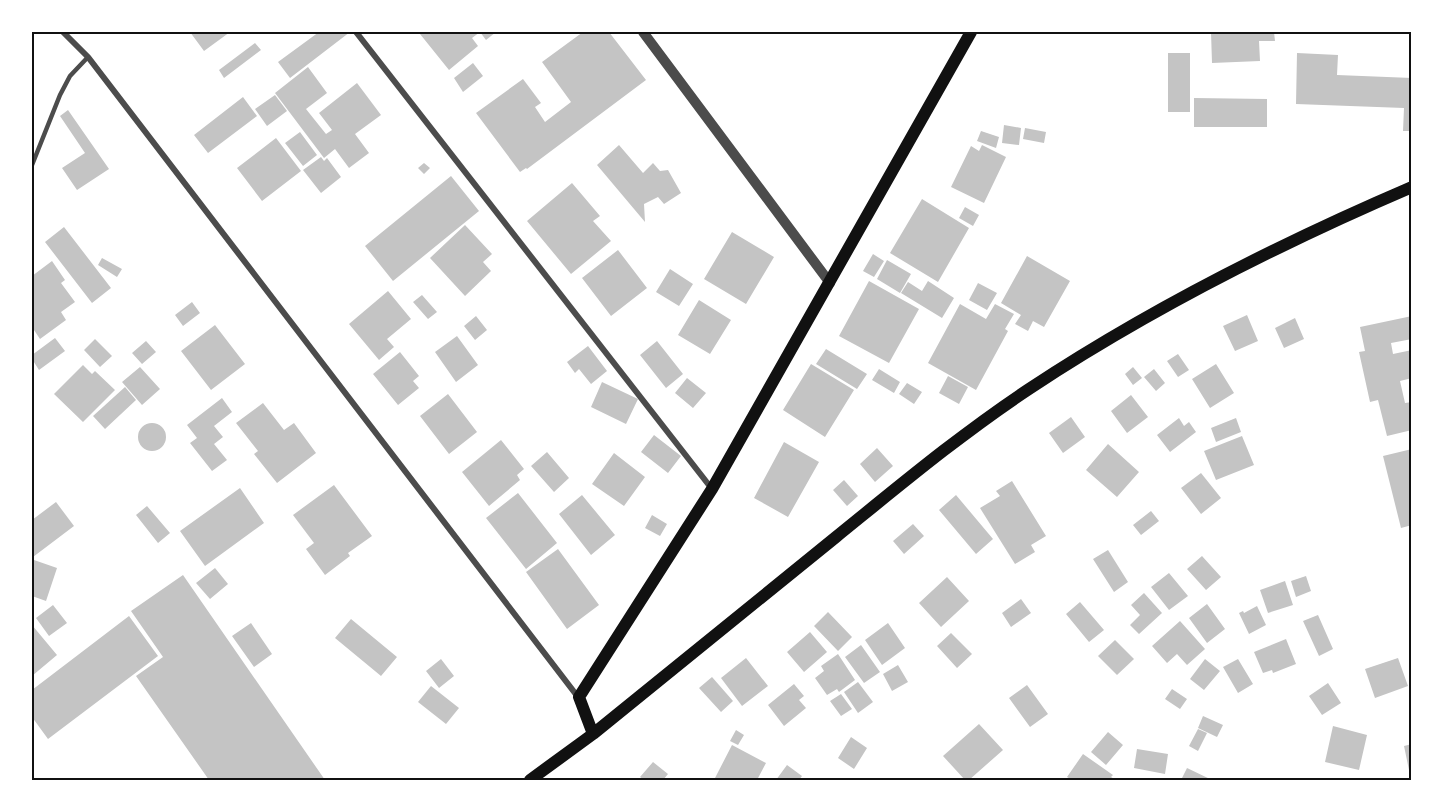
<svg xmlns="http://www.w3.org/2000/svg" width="1443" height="812" viewBox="0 0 1443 812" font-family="'Source Sans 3',sans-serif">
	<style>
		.building { fill: #c4c4c4 }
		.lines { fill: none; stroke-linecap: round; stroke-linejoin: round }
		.service { stroke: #4c4c4c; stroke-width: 4.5 }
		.minor { stroke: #4c4c4c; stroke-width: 6 }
		.tertiary { stroke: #4c4c4c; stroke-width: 10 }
		.secondary { stroke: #111; stroke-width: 12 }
		.neatline { fill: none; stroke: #111; stroke-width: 2 }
	</style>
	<rect width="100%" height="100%" fill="#fff"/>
	<!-- building -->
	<path class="building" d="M190,32h40l-26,19z
		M319,32h31l-60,46 -12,-16z
		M424,32h72l-10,8 -6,-8 -8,6 6,8 -29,24 -29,-36z
		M583,32h26l37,48 -119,89 -1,-1 -6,4 -44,-59 47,-34 18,24 -6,4 10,15 26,-20 -29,-40z
		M1211,32h63l1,9h-16l1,20 -48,2z
		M255,43l6,7 -37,28 -5,-8z
		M1168,53h22v59h-22z
		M1297,53l41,2 -1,20 75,3v53h-9l1,-23 -108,-4z
		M473,63l10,13 -20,16 -9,-14z
		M308,67l19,26 -21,16 20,25 6,-4 -13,-17 38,-30 24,32 -26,19 14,19 -20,15 -14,-19 -11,9 -49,-65z
		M275,95l12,16 -20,15 -12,-17z
		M243,97l14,19 -49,37 -14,-18z
		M1194,98l73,1v28h-73z
		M68,110l41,59 -32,21 -15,-22 23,-15 -25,-37z
		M1004,125l17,3 -2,17 -17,-2z
		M1025,128l21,4 -2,11 -21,-4z
		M981,131l18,6 -3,11 -19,-7z
		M300,132l17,23 -14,11 -18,-23z
		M276,138l25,33 -39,30 -25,-33z
		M619,145l24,28 10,-10 7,8 8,-1 13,23 -17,11 -6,-7 -14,7 1,18 -48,-57z
		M982,145l24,12 -22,46 -33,-16 20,-41 8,5z
		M321,157l3,4 3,-3 14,19 -20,16 -18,-23z
		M424,163l6,5 -6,6 -6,-6z
		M451,176l28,35 -86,70 -28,-35z
		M572,183l28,33 -7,5 18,20 -40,33 -44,-53z
		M922,199l47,29 -31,54 -48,-29z
		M965,207l14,8 -6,11 -14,-8z
		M465,225l27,29 -9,8 8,9 -26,25 -35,-38z
		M64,227l47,61 -19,15 -47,-61z
		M732,232l42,25 -28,47 -42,-25z
		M618,250l29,38 -36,28 -29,-38z
		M873,254l11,7 -10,16 -11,-6z
		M1027,256l43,25 -26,46 -11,-6 -5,10 -13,-7 6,-9 -20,-12z
		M102,258l20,11 -5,8 -19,-12z
		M887,260l24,14 -11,19 -23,-14z
		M52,261l13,19 -4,3 14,19 -14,10 5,8 -26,19 -8,-12v-51z
		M670,269l23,15 -14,22 -23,-14z
		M869,281l50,28 -30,54 -50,-27z
		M928,281l26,17 -12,20 -41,-25 7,-11 14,9z
		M978,283l19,10 -10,17 -18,-10z
		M388,291l23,28 -24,20 7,8 -15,13 -30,-36z
		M422,295l15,17 -9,7 -15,-17z
		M699,300l32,20 -21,34 -32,-19z
		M192,302l8,11 -17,13 -8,-11z
		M960,304l26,15 9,-15 19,10 -9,15 3,2 -32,59 -48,-27z
		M1247,315l11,26 -23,10 -12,-25z
		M476,316l11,14 -12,10 -11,-14z
		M1412,316v23l-21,4 2,11 19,-4v28l-12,3 5,22 7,-1v28l-25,6 -9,-36 -8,2 -11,-50 6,-1 -5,-24z
		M1295,318l9,21 -20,9 -9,-20z
		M215,325l30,39 -34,26 -30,-39z
		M457,336l21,29 -22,17 -21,-30z
		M55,338l10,13 -26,19 -7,-11v-4z
		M95,339l17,17 -12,11 -16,-17z
		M146,341l10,11 -14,12 -10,-11z
		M657,341l26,33 -17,14 -26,-33z
		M588,346l19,25 -16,13 -12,-15 -4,4 -8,-11z
		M826,349l41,25 -10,15 -41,-25z
		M400,352l19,24 -6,5 6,7 -21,17 -25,-31z
		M1178,354l11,16 -11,7 -11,-16z
		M811,364l43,26 -29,47 -42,-27z
		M1216,364l18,29 -24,15 -18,-29z
		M83,365l9,9 3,-3 20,19 -32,32 -29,-28z
		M140,367l20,22 -18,16 -20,-23z
		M1133,367l9,11 -9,7 -8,-11z
		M879,369l21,13 -6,11 -22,-13z
		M1154,369l11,14 -9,8 -12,-14z
		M948,376l20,11 -9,17 -20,-11z
		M687,378l19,15 -13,15 -18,-15z
		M602,382l36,17 -12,25 -35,-17z
		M907,383l15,9 -8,12 -15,-10z
		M125,387l11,13 -31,29 -12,-13z
		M448,394l29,38 -28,22 -29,-38z
		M1131,395l17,22 -21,16 -16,-22z
		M222,398l10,14 -18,14 9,11 -9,7 13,16 -15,11 -22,-28 7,-5 -10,-13z
		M263,403l21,27 10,-7 22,30 -39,30 -23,-29 4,-3 -22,-28z
		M1071,417l14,20 -22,16 -14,-20z
		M1179,418l5,8 5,-4 7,10 -26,20 -13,-17z
		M1236,418l5,14 -25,10 -5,-14z
		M138 437a14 14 0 1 1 28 0a14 14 0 1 1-28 0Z
		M654,435l27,21 -13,17 -27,-21z
		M1242,436l12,29 -38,15 -12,-29z
		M501,440l23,29 -7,6 3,5 -31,26 -27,-34z
		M784,442l35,20 -31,55 -34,-19z
		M1108,444l31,28 -22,25 -31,-27z
		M877,448l16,18 -18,16 -15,-18z
		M1412,449v76l-11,3 -18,-72z
		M547,452l22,26 -15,14 -23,-26z
		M614,453l31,24 -21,29 -32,-22z
		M1201,473l20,25 -20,16 -20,-26z
		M844,480l14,16 -11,10 -14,-16z
		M1012,481l34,55 -15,9 4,7 -20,12 -35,-56 20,-12 -4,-5z
		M334,485l38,51 -24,17 2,3 -25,19 -19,-26 8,-6 -21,-28z
		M240,488l24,35 -59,43 -25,-35z
		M518,493l39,50 -31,26 -40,-51z
		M582,495l33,40 -24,20 -32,-41z
		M956,495l37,44 -17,15 -37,-44z
		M56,502l18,24 -41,31 -1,-37z
		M147,506l23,27 -12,10 -22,-28z
		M1151,511l8,10 -18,14 -8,-10z
		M652,515l15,9 -7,12 -15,-8z
		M913,524l11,12 -20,18 -11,-13z
		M558,549l41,56 -32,24 -41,-57z
		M1108,550l20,32 -14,10 -21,-33z
		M1202,556l19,21 -15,13 -19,-21z
		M34,560l23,8 -11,33 -14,-5v-29z
		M215,568l13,16 -18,15 -14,-16z
		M1169,573l19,23 -19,14 -18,-23z
		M183,575l142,205h-116l-73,-104 27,-19 -32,-46z
		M1306,576l5,15 -15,6 -5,-16z
		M947,577l22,24 -28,26 -22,-24z
		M1285,581l8,24 -25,8 -8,-23z
		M1144,593l18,20 -23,21 -9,-9 10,-10 -9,-10z
		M1021,599l10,14 -20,14 -9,-14z
		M1080,602l24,28 -15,12 -23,-28z
		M1207,604l18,25 -18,14 -18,-25z
		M53,605l14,18 -18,13 -13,-18z
		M1257,606l9,19 -17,9 -10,-21 4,-2 1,2z
		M828,612l24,25 -14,14 -24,-25z
		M1318,615l15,34 -14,7 -16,-35z
		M129,616l29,40 -110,83 -16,-22v-27z
		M351,619l46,38 -16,19 -46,-38z
		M1180,621l25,28 -18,16 -10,-11 -10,9 -15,-17z
		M251,623l21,31 -18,13 -22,-31z
		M888,623l17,25 -23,17 -17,-25z
		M32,625l25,30 -25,21z
		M810,632l17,20 -23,20 -17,-20z
		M951,633l21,21 -15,14 -20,-22z
		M1286,639l10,25 -23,9 -1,-3 -9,3 -9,-21z
		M1115,640l19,19 -17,16 -19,-19z
		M861,645l19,27 -16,11 -19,-26z
		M838,654l17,26 -16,12 -2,-3 -10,6 -12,-17 9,-7 -3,-5z
		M746,658l22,28 -26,20 -21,-28z
		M1398,658l10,28 -33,12 -10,-29z
		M441,659l13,17 -15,12 -13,-17z
		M1205,659l15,12 -16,19 -14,-11z
		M1238,659l15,25 -15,9 -15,-26z
		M898,665l10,17 -16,9 -9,-17z
		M712,677l21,24 -12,11 -22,-24z
		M858,682l15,20 -15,11 -14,-21z
		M1328,683l13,20 -19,12 -13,-19z
		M794,684l10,12 -5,4 7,8 -22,18 -16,-21z
		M1027,685l21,29 -18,13 -21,-29z
		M431,686l28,22 -13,16 -28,-22z
		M1172,689l15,10 -7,10 -15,-10z
		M841,694l11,15 -11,7 -11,-15z
		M1203,716l20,9 -6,12 -19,-9z
		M979,724l24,26 -34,30h-4l-22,-24z
		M1333,726l34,9 -8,35 -34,-8z
		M1198,729l9,4 -9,18 -9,-5z
		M736,730l8,5 -6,10 -8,-4z
		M1108,732l15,13 -17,20 -15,-13z
		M851,737l16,11 -13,21 -16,-11z
		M1412,744v26h-3l-5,-24z
		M732,745l34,18 -9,17h-43z
		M1137,749l31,5 -3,20 -31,-6z
		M1083,754l30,21 -2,2 5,3h-44l-5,-3z
		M653,762l15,12 -5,6h-19l-4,-3z
		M787,765l15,11 -3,4h-23z
		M1187,768l25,12h-31z"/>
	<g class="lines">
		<!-- service -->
		<path class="service" d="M32,165l28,-70 10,-19 18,-19"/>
		<!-- minor -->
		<path class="minor" d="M63,32l25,25 490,640
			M356,32l356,457"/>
		<!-- tertiary -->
		<path class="tertiary" d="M643,32l187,251"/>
		<!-- secondary -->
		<path class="secondary" d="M593,734l-14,-37 133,-208 259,-457
			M530,780l63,-46c81,-65 162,-131 243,-197 63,-51 125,-103 193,-148 121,-80 250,-145 383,-202"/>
	</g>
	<!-- border -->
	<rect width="1443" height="812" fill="none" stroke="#ffffff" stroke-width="66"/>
	<rect x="33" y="33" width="1377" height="746" class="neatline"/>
</svg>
